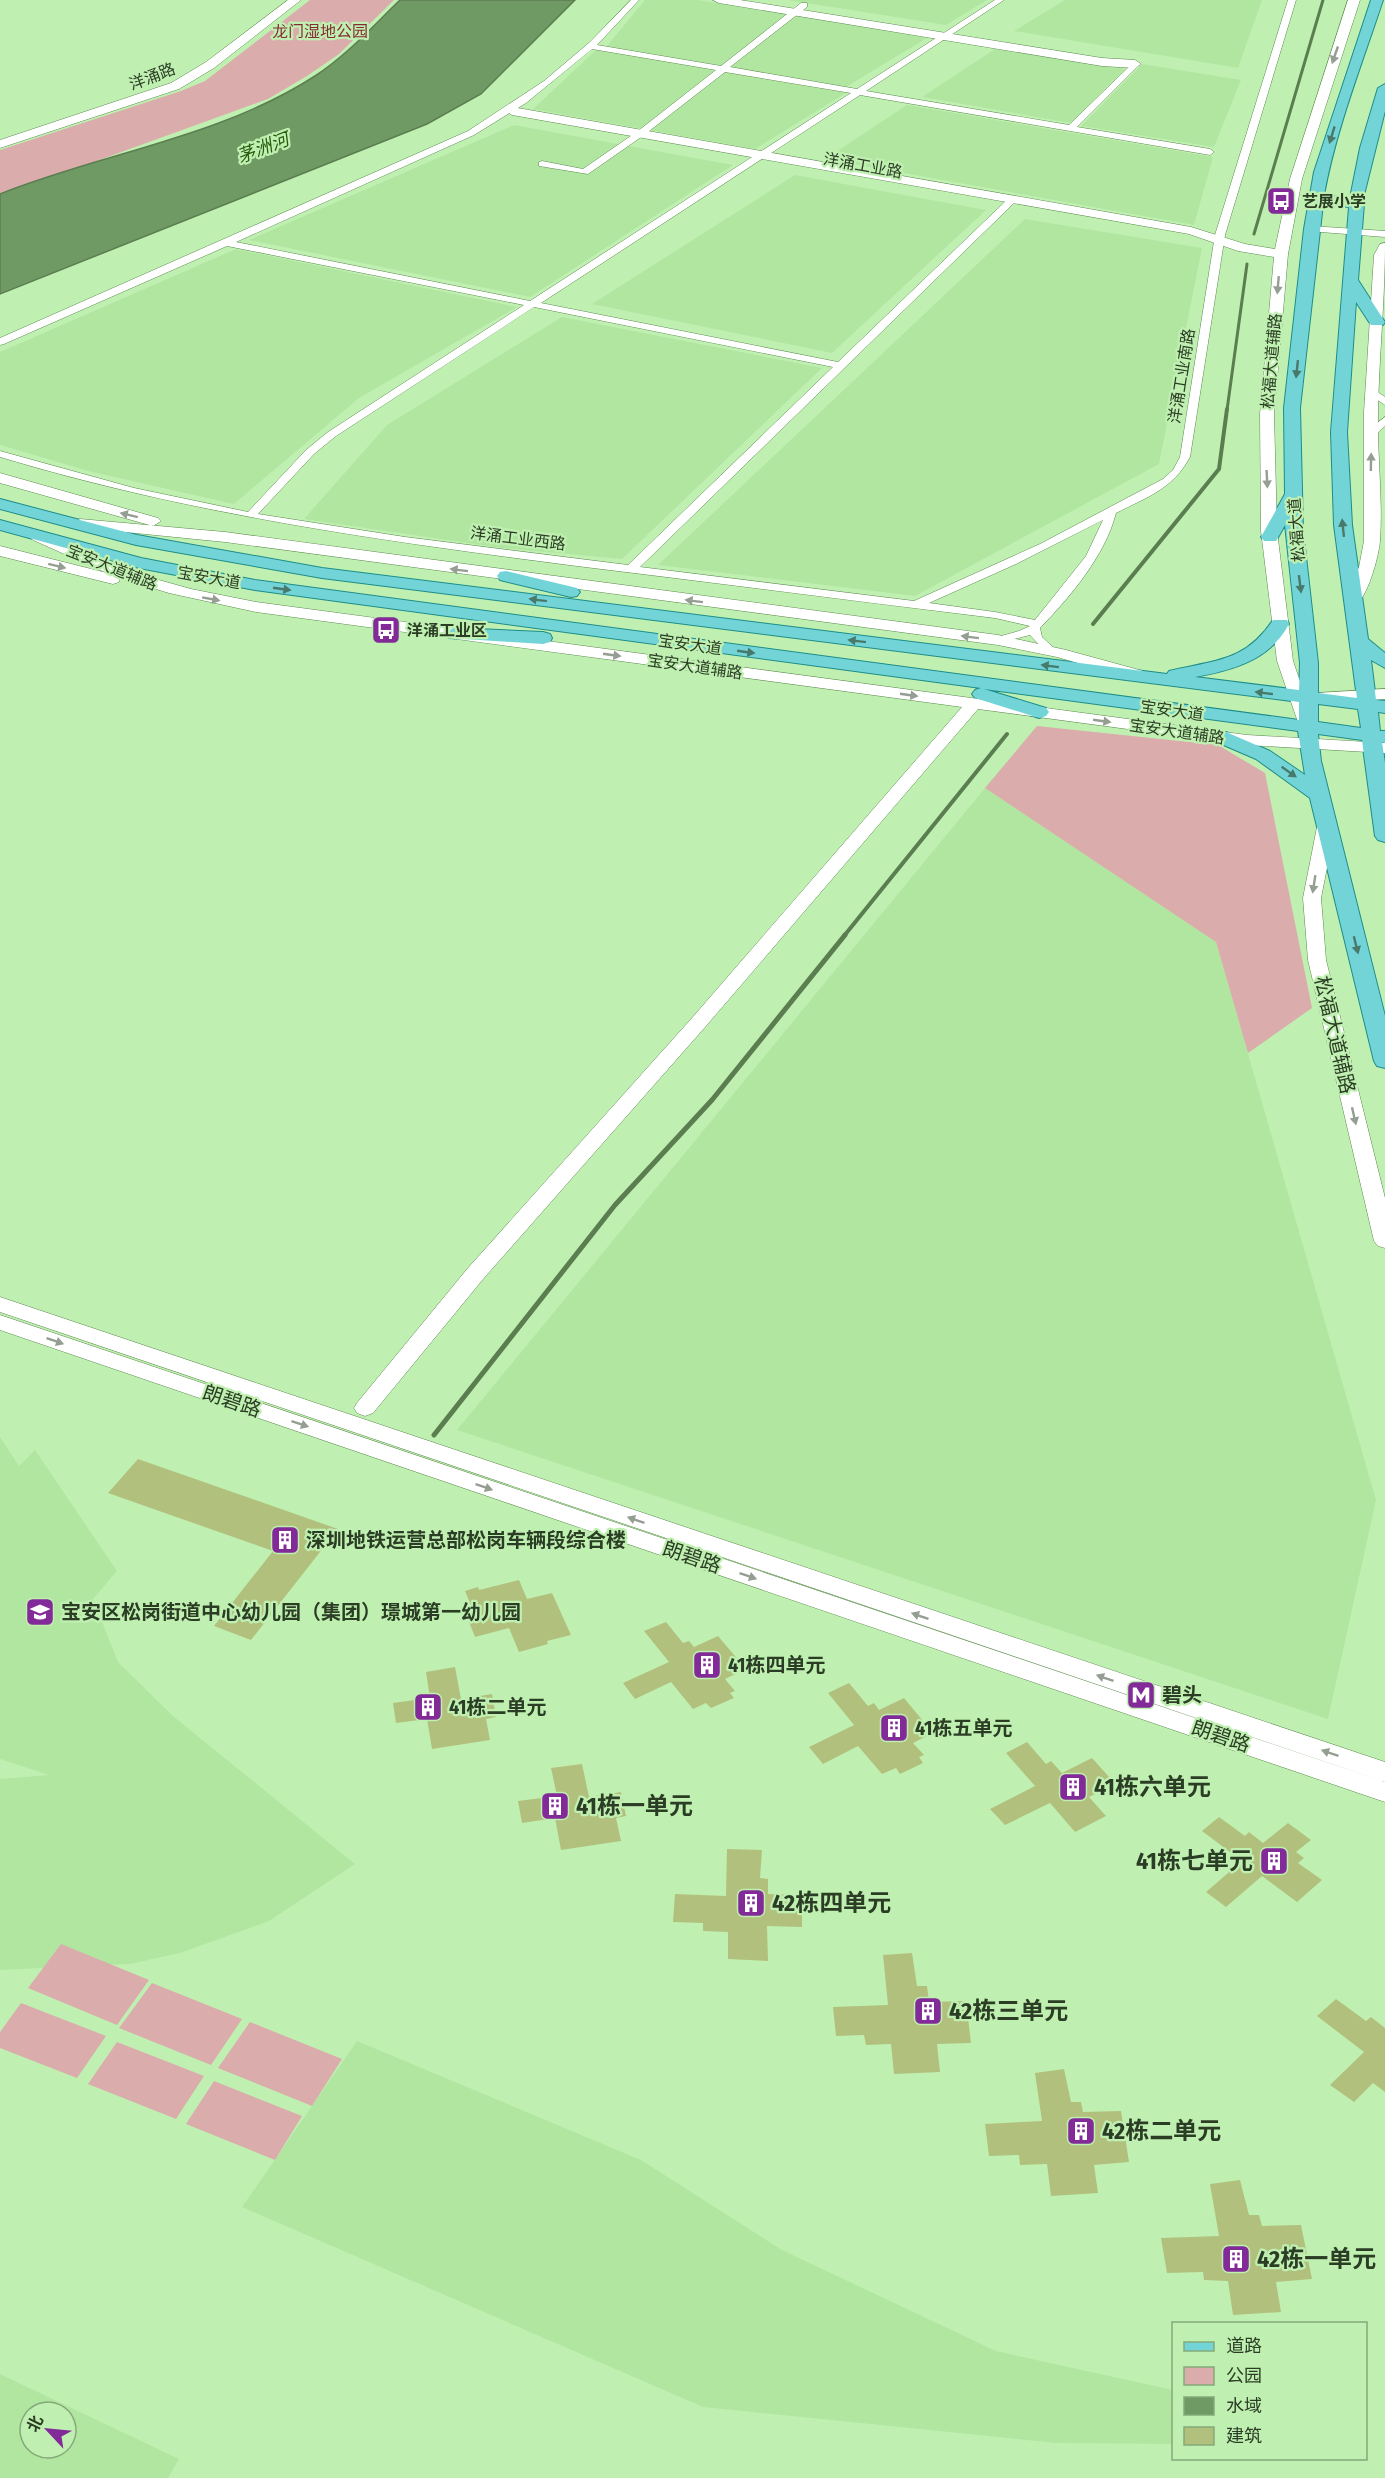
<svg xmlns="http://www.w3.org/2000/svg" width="1385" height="2478" viewBox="0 0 1385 2478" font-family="'Fira Sans Condensed','Noto Sans SC',sans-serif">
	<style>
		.built { fill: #b1e6a1; fill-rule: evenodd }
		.green { fill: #daacac }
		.water { fill: #709a64; stroke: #5b7e51; stroke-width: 1.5 }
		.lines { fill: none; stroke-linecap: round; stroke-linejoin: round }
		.stream-far2 { stroke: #5b7e51; stroke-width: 3 }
		.stream-far1 { stroke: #5b7e51; stroke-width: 4 }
		.stream { stroke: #5b7e51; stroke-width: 5 }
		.building { fill: #b1c07d }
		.street-casing { stroke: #5d8950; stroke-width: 1 }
		.secondary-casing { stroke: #5d8950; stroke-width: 1 }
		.primary-casing { stroke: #1d8d88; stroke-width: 2 }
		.street { fill: #fff; fill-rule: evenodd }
		.secondary { fill: #fff; fill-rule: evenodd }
		.primary { fill: #73d4d7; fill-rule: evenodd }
		.oneway { fill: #959e92 }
		.oneway2 { fill: #487a6c }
		.labels { text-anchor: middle; stroke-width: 4.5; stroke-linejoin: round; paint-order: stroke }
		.far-park-label { font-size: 16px; fill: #842c34; stroke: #c0f0b1 }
		.far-street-label { font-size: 16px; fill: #2b3e25; stroke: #c0f0b1 }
		.far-poi-label { font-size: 16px; font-weight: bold; fill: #2b3e25; stroke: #c0f0b1; text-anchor: start }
		.far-water-label { font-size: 18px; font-style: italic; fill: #255b0e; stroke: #c0f0b1 }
		.street-label { font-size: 20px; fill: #2b3e25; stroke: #c0f0b1 }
		.poi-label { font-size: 20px; font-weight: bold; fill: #2b3e25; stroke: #c0f0b1; text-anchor: start }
		.near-poi-label { font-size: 24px; font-weight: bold; fill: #2b3e25; stroke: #c0f0b1; text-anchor: start }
	</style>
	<rect width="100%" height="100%" fill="#c0f0b1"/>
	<!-- built -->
	<path class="built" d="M645,0h53l229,38 -81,49 -239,-41z
		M787,0h200l-41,25z
		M1065,0h197l-24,68 -224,-37z
		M995,49l130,20 -54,54 -149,-26z
		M596,50l250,43 -91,56 -222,-40z
		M1142,64l99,16 -27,67 -133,-21z
		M907,105l306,52 -19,68 -369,-66z
		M514,125l219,40 -203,132 -281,-57z
		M795,175l191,35 -154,143 -240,-49z
		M1025,219l177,29 -43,216 -244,132 -257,-31z
		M236,249l281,58 -158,91 -125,106 -142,-32 -92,-27v-93z
		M562,317l260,51 -200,191 -120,-11 -198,-29 83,-94z
		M985,788l231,154 160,558 -48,219 -871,-289z
		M0,1437l19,29 16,-16 82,121 -24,28 25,63 55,54 182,148 -86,57 -89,32 -50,11 -130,6v-191l49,-4 -49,-16z
		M357,2041l284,119 141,90 214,101 177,39v54l-117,-1 -353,-36 -461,-200z
		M0,2374l179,85 -11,19h-168zM30,2412h36v36h-36z"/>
	<!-- green -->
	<path class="green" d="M310,0h84l-55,54 -32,22 -39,23 -268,97v-46l181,-59 24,-10z
		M1037,726l181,19 47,28 47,235 -64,45 -32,-111 -231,-154z
		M61,1944l88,36 -32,45 -89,-37z
		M152,1983l90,36 -31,46 -92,-37z
		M21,2003l85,33 -29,42 -77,-30v-16z
		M250,2022l92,37 -30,47 -94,-38z
		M117,2042l87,34 -28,43 -88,-35z
		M214,2081l88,35 -27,44 -89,-36z"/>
	<!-- water -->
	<path class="water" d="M400,0h175l-94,94 -54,30 -427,170v-100c103,-41 221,-57 315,-118 32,-21 58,-50 85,-76z"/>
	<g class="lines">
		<!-- stream-far2 -->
		<path class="stream-far2" d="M1254,234l69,-234
			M1227,410l20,-146"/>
		<!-- stream-far1 -->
		<path class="stream-far1" d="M1093,624l126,-155 8,-60
			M844,936l163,-202"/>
		<!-- stream -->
		<path class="stream" d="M434,1435l181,-230 97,-105 133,-165"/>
	</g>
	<!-- building -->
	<path class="building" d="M138,1459l200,70 -87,111 -37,-14 59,-75 -165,-58z
		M519,1580l8,19 25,-6 19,42 -24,6 1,3 -29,8 -10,-24 -34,9 -6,-15 8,-2 -12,-29 13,-4 1,3z
		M666,1622l17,21 6,-2 5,6 24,-11 28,33 -21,10 10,12 -5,2 4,5 -23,10 -5,-5 -13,6 -22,-27 -36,17 -12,-16 46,-21 -25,-31z
		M455,1667l6,32 31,-5 4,23 -10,2 4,21 -58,9 -5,-30 -31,4 -3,-20 37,-5 -4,-26z
		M849,1683l19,23 6,-3 5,7 25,-12 29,35 -20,10 11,12 -5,2 4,6 -23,11 -4,-6 -14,6 -24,-28 -35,18 -14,-17 45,-22 -26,-32z
		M1027,1742l19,22 5,-3 11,12 30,-15 18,20 -8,4 5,6 -18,9 17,19 -31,16 -25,-29 -45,22 -15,-16 45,-23 -29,-33z
		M582,1764l7,33 32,-5 5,24 -10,2 5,23 -60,9 -6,-32 -33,5 -4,-22 39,-5 -6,-28z
		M1219,1817l26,19 4,-4 14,11 25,-20 23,17 -15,12 8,6 -6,5 24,17 -25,22 -35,-26 -36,31 -20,-15 36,-31 -40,-30z
		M727,1849l35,1 -2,28 8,1v15l34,1v32l-35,-1 1,35 -40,-2v-27l-25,-1v-8l-30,-1 2,-28 51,2z
		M912,1953l5,33h10l2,16 37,-1 5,42 -34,1 3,28 -46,2 -3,-30 -25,1 -2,-10 -28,1 -3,-29 55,-2 -5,-50z
		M1336,1999l30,22 5,-4 14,11v64l-12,-9 -19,19 -24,-17 34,-33 -47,-36z
		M1064,2069l7,33h10l2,10 38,-1 8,51 -35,3 4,28 -47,3 -4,-32 -27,1 -1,-10 -30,1 -4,-32 57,-3 -7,-48z
		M1240,2180l9,35h10l3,11 39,-1 11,54 -36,3 5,30 -48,3 -5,-34 -24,-1 -1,-8 -36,1 -6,-35 58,-2 -9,-52z"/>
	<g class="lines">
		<!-- street casing -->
		<g class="street-casing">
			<path id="street" d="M631,0h8l-42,45 124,21 80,-63h6v4l-77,60 127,22 138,-89h9l-138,91 203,34 66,-64 3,1v4l-61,61 133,22 4,3 -4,3 -350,-60 -319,208 297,59 172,-165h6v4l-376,366 274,34 126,-57 123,-65 10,-9 7,-13 35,-222 73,-235h8l-71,235 -35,222c-17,32 -43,40 -74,56 -11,43 -46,84 -76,115l2,9 14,13 -2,2h-8l-16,-17 -32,8 -4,-1v-4l25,-7 11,-5 -35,-8c-139,-17 -278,-35 -418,-52 -195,-25 -388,-52 -577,-109v-6l134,37 114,24 58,-62 22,-18 196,-127 -297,-59 -223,98 -4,1v-7l468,-207 76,-50 46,-39zM592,49l124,21 -78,61 -55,38 -41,-8 -3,1v4l49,8 56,-39 81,-63 126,21 -321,208 -294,-59 238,-107 52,-32zM534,307l299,60 -205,198 -223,-28 -147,-23 56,-60 22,-18zM1103,520l-17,36 -51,64 -40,-8 -66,-9 87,-39z
				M1311,226l74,5v6l-77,-6 -2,-2z
				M1373,389l12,8v8l-16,-11v-4z
				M1385,417v9l-10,9h-8v-4z"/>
		</g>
		<!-- secondary casing -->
		<g class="secondary-casing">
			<path id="secondary" d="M288,0h13l-87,68 -35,21 -179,59v-8l171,-57 35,-21z
				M713,0h27l362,58 33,2 6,4 -6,4 -33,-2 -383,-63z
				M1348,0h12l-58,179 -14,75 -14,160 3,117 16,130 23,67 -2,4h-12l-2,-4 -23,-67 -16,-130 -1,-117 14,-157 -36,-6 -49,-17 -677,-119 -6,-4 6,-4 679,120 54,17 30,5 15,-70z
				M1385,243c0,57 -6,113 -7,169 -1,43 5,87 2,129 -1,14 -13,61 -27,65l-8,-5 14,-34 5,-26v-129l10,-157 6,-11z
				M0,473l158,45 3,3 -8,5 -153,-43z
				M80,519l145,13 773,103 68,15 77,21 2,4 -8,5 -80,-23 -59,-12 -773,-103 -150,-15 -3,-3z
				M38,532l110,45 43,12 65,13 991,133 138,8v10l-138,-8 -269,-36 -272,317 -222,252 -111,135 -8,3 -8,-3 -3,-5 3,-5 111,-135 224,-250 270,-311 -706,-95 -87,-19 -49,-15 -1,4 -6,2 -113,-28v-10l107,27 -74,-33 -3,-3 3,-3z
				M1385,689v10l-68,4 -8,-5 8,-5z
				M1326,822l6,1 3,4 -14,71 5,62 59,238v50l-7,-2 -4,-5 -66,-281 -5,-62 14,-71 3,-4z
				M0,1297l1385,465v20l-1385,-470z
				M0,1315l1385,467v20l-1385,-472z"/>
		</g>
		<!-- primary casing -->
		<g class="primary-casing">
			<path id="primary" d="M1371,0h12c-21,64 -47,129 -59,195l26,3 10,-50 18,-60 7,-4v27l-20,80 -7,89 27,42 -2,3h-12l-15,-23 -9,130 5,93 16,114 17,14v15l-14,-8 5,40 9,1v12l-7,-1 2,19h5v12l-3,-1 3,21v79l-7,-2 -3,-4 -13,-96 -44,-6 3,27 64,255v52l-8,-2 -3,-5 -64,-263 -54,-39 -44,-19 -3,-4 3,-4h14l44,19 35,24 -7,-44 -314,-42 62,19 3,4 -3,4 -7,2 -64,-20 -3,-4 3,-4 6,-2 -726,-98 -116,-22 -139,-38v-10l141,38 114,22 1044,140v-18l-977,-124 -186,-33 -136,-36v-10l137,36 185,33 845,106 2,-3c46,-11 76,-9 104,-51h14l2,4c-19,36 -56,46 -94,53l104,13 1,-27 -15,-138 -9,16h-12l-3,-4 24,-43 -1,-86 20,-179 10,-57zM1323,204l26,3 -18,225 3,93 23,173 -39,-5v-30l-15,-133 -3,-122zM1318,704l40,5 3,19 -43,-6z
				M506,571l71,17 3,4 -3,4 -6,1 -71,-17 -3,-4 3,-4z
				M456,628l87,4 7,2 2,4 -2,4 -7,2 -94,-6 -2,-4 2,-4z"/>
		</g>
		<!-- street -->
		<use href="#street" class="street"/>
		<!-- secondary -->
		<use href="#secondary" class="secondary"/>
		<!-- primary -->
		<use href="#primary" class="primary"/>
	</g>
	<!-- one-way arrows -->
	<defs><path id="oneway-solid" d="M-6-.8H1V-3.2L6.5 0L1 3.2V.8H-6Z" transform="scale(1.5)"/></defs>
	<g class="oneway">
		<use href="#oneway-solid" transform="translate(1335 55) rotate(109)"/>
		<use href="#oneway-solid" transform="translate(1278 285) rotate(95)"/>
		<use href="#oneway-solid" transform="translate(1371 462) rotate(-89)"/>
		<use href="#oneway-solid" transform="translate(1267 479) rotate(87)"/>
		<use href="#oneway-solid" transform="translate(129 515) rotate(-166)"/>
		<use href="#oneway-solid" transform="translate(57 566) rotate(14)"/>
		<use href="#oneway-solid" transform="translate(459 570) rotate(-173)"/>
		<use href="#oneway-solid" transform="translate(211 599) rotate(10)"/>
		<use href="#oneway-solid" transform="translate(694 601) rotate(-173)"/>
		<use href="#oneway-solid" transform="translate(970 637) rotate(-173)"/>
		<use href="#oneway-solid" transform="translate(612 655) rotate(8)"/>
		<use href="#oneway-solid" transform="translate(909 695) rotate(8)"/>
		<use href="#oneway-solid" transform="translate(1102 721) rotate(8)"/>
		<use href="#oneway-solid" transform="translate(1314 884) rotate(99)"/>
		<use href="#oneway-solid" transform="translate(1354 1116) rotate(77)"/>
		<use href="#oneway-solid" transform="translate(55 1341) rotate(19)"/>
		<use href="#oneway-solid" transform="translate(300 1424) rotate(18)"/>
		<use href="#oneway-solid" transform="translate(484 1487) rotate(19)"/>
		<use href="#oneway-solid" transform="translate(636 1520) rotate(-161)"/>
		<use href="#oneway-solid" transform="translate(748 1576) rotate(19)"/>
		<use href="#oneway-solid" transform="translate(920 1616) rotate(-161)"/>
		<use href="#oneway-solid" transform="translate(1105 1678) rotate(-161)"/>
		<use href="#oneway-solid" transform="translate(1330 1753) rotate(-161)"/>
	</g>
	<g class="oneway2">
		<use href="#oneway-solid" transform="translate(1332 135) rotate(107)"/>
		<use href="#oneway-solid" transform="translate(1297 369) rotate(96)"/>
		<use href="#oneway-solid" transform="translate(1343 528) rotate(-96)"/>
		<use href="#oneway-solid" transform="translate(1300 584) rotate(83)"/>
		<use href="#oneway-solid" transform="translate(282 589) rotate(8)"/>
		<use href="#oneway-solid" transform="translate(538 600) rotate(-173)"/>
		<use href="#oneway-solid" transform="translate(857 641) rotate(-173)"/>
		<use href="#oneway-solid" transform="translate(746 652) rotate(8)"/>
		<use href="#oneway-solid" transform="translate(1050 666) rotate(-173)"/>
		<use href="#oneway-solid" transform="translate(1264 693) rotate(-173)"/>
		<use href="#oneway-solid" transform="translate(1289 772) rotate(35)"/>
		<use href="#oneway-solid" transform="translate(1356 945) rotate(76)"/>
	</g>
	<!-- icons -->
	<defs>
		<g id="bus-square" transform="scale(1.5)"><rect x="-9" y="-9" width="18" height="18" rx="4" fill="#812a98" stroke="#c0f0b1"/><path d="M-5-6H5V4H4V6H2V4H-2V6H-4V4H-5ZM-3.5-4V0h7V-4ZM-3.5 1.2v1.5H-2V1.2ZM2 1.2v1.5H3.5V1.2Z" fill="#fff"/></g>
		<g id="building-square" transform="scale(1.5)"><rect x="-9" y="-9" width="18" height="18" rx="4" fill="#812a98" stroke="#c0f0b1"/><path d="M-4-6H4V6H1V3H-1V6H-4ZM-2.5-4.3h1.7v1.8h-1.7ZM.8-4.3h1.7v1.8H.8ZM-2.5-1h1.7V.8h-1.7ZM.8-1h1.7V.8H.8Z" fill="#fff"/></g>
		<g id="school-square" transform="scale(1.5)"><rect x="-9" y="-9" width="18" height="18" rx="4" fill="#812a98" stroke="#c0f0b1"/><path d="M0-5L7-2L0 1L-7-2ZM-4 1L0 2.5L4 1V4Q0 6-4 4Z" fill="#fff"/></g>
		<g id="metro-square" transform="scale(1.5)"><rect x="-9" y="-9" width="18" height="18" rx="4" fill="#812a98" stroke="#c0f0b1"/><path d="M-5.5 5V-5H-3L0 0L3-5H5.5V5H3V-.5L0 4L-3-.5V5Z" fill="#fff"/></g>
	</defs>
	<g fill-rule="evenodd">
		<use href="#bus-square" x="1281" y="201"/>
		<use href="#bus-square" x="386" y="630"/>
		<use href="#building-square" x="285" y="1540"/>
		<use href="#school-square" x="40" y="1612"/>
		<use href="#building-square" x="707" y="1665"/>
		<use href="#metro-square" x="1141" y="1695"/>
		<use href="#building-square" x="428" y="1707"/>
		<use href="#building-square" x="894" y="1728"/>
		<use href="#building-square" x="1073" y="1787"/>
		<use href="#building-square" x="555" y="1806"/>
		<use href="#building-square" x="1274" y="1861"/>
		<use href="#building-square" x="751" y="1903"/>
		<use href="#building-square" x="928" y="2011"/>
		<use href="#building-square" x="1081" y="2131"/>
		<use href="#building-square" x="1236" y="2259"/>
	</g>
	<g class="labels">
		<!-- far-park labels -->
		<g class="far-park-label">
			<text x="320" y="37">龙门湿地公园</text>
		</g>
		<!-- far-street labels -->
		<g class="far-street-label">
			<text transform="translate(152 76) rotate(-21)" y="6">洋涌路</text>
			<text transform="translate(863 165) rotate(10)" y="6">洋涌工业路</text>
			<text transform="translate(1271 361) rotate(-85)" y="6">松福大道辅路</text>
			<text transform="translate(1181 376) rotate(-81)" y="6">洋涌工业南路</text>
			<text transform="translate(1296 530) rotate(-94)" y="6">松福大道</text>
			<text transform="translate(518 538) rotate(7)" y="6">洋涌工业西路</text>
			<text transform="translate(112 567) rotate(22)" y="6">宝安大道辅路</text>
			<text transform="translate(209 577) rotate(10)" y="6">宝安大道</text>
			<text transform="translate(690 644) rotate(8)" y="6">宝安大道</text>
			<text transform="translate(695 666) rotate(8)" y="6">宝安大道辅路</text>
			<text transform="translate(1172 710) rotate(8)" y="6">宝安大道</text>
			<text transform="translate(1177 731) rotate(8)" y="6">宝安大道辅路</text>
		</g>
		<!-- far-poi labels -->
		<g class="far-poi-label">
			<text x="1302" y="207">艺展小学</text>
			<text x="407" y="636">洋涌工业区</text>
		</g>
		<!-- far-water labels -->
		<g class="far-water-label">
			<text transform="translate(263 148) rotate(-21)" y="6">茅洲河</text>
		</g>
		<!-- street labels -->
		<g class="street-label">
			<text transform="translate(1335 1035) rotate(77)" y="7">松福大道辅路</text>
			<text transform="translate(232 1401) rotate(19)" y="7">朗碧路</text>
			<text transform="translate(692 1557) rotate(19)" y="7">朗碧路</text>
			<text transform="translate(1221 1736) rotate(19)" y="7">朗碧路</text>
		</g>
		<!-- poi labels -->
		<g class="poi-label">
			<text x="306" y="1547">深圳地铁运营总部松岗车辆段综合楼</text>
			<text x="61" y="1619">宝安区松岗街道中心幼儿园（集团）璟城第一幼儿园</text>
			<text x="728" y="1672">41栋四单元</text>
			<text x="1162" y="1702">碧头</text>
			<text x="449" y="1714">41栋二单元</text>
			<text x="915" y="1735">41栋五单元</text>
		</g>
		<!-- near-poi labels -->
		<g class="near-poi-label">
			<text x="1094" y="1795">41栋六单元</text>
			<text x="576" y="1814">41栋一单元</text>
			<text x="1253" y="1869" text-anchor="end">41栋七单元</text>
			<text x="772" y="1911">42栋四单元</text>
			<text x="949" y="2019">42栋三单元</text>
			<text x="1102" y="2139">42栋二单元</text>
			<text x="1257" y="2267">42栋一单元</text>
		</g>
	</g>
	<!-- legend -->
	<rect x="1172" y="2322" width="195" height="138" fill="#c0f0b1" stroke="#84a979" stroke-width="1.5"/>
	<rect x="1184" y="2342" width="30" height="9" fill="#73d4d7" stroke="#84a979" stroke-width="1.5"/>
	<text x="1226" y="2352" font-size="18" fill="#2b3e25">道路</text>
	<rect x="1184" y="2367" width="30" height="18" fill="#daacac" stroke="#84a979" stroke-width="1.5"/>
	<text x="1226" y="2382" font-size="18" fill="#2b3e25">公园</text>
	<rect x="1184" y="2397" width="30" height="18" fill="#709a64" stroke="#84a979" stroke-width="1.5"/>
	<text x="1226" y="2412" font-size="18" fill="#2b3e25">水域</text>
	<rect x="1184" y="2427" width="30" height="18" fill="#b1c07d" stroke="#84a979" stroke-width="1.5"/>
	<text x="1226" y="2442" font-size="18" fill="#2b3e25">建筑</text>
	<!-- north arrow -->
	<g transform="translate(48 2430) rotate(296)"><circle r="28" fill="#c0f0b1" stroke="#84a979" stroke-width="1.5"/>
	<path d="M0-4.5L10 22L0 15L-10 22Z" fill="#812a98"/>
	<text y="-9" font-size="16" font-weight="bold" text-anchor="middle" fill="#2b3e25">北</text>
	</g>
</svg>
